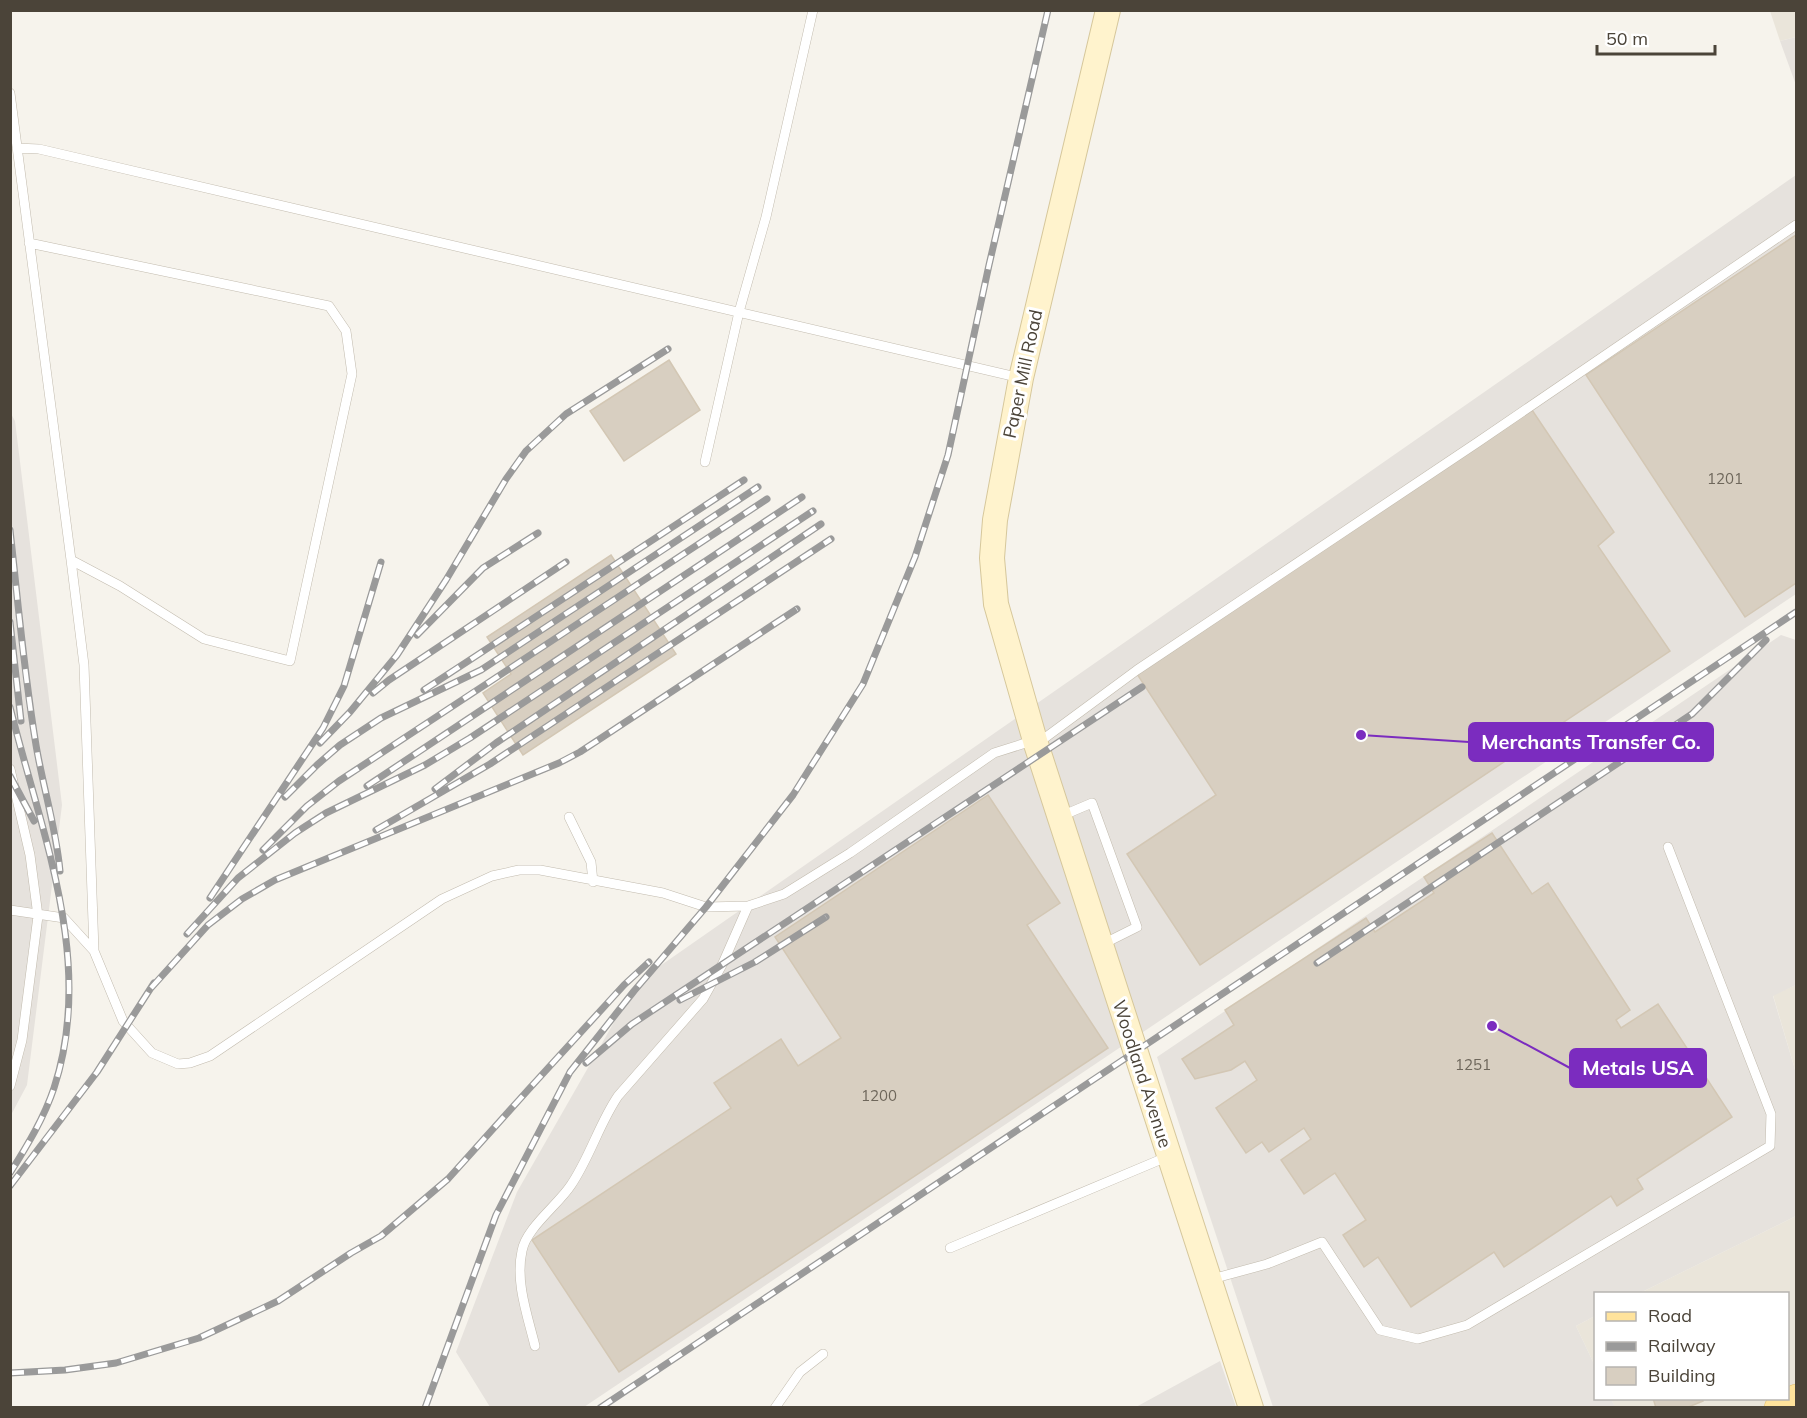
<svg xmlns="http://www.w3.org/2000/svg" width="1807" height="1418" viewBox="0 0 1807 1418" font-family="Mulish,sans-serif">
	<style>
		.residential { fill: #eae5da }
		.industrial { fill: #e6e2dd }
		.building { fill: #d8cfc1; stroke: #d3c7b4; stroke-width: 1.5 }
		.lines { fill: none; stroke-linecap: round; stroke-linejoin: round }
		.lane-casing { stroke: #c2bbae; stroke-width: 10 }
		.secondary-casing { stroke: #d6c79b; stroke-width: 26 }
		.primary-casing { stroke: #e6c16a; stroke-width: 28 }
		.lane { stroke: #fff; stroke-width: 9 }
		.secondary { stroke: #fff3cd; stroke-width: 24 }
		.primary { stroke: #ffe39c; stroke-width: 27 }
		.rail-casing { stroke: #9a9a9a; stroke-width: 7 }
		.rail { stroke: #fff; stroke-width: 4.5; stroke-dasharray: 14; stroke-linecap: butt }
		.labels { text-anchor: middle; stroke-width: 6; stroke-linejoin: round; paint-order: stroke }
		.number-label { font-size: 15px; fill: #6e675b }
		.street-label { font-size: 18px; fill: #4b4439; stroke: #fff }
		.leader { fill: none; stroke: #7b2cbf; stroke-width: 2 }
		.callout-dot { fill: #7b2cbf; stroke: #fff; stroke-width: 2 }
		.callout { fill: #7b2cbf; stroke: #7b2cbf; stroke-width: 2 }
		.callout-label { font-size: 20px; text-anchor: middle; font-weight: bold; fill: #fff }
	</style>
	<rect width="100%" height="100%" fill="#f6f3ec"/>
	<!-- residential -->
	<path class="residential" d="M1770,11h26v26l-16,4z
		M1796,985v88l-23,-78z
		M1796,1216v191l-181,1 -4,-9 177,-1v-104l-148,-1z
		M1595,1316v50l-19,-40z"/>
	<!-- industrial -->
	<path class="industrial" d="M1796,37v48l-16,-44z
		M1796,175v419l-1212,813h-94l-34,-55 61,-160 120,-210z
		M10,412l5,9 47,384 -35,280 -16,30z
		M1781,635l15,5v345l-23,11 23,77v143l-156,77 -44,1 -1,22 -19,10 19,40 1,32 15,1 4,8h-342l-116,-350z
		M1220,1361l16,46h-100z"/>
	<!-- building -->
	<path class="building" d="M1796,235v348l-51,34 -159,-242z
		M669,360l31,50 -76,51 -34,-50z
		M1532,410l82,122 -16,14 72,105 -470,314 -73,-111 89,-59 -79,-121z
		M611,555l65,99 -153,101 -40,-62 28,-19 -24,-37z
		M988,795l72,108 -33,22 81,123 -489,324 -87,-132 199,-132 -17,-25 67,-44 17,27 43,-28 -66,-101z
		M1492,833l40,61 16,-11 82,127 -14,10 5,8 37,-24 74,113 -95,62 6,10 -26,17 -6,-10 -107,71 -10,-15 -83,55 -33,-50 -14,10 -21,-32 23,-15 -31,-47 -31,21 -23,-34 30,-21 -7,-11 -35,24 -7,-10 -16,11 -30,-45 41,-28 -12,-19 -14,9 -36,9 -13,-20 52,-34 -9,-15 141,-92 9,14 59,-39 -10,-16z
		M1653,1398h49l1,3 -17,7h-30z"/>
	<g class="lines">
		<!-- lane casing -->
		<g class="lane-casing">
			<path id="lane" d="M10,93l61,467 49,26 84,53 86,22 62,-287 -6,-43 -17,-25 -300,-63
				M17,148l22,1 982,229
				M705,462l34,-150 27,-95 47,-207
				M71,560l13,105 10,286 29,70 29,32 26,11 12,-1 20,-7 232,-157 50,-23 27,-6h21l123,23 43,14 42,-1 36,-12 66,-41 144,-100 41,-13
				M1038,743l99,-73 341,-228 318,-217
				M10,769l20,86 8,61 -16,124 -12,46
				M569,817l22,45 2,20
				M1059,817l33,-14 45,124 -34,17
				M10,910l54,8 30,33
				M950,1248l219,-92
				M1212,1279l55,-15 55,-22 58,88 38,9 49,-14 303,-179 1,-32 -103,-267
				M535,1346c-7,-29 -20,-64 -13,-95 4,-23 36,-46 49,-66 19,-28 28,-61 47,-89l85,-97 20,-36 25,-57
				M775,1408l25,-36 23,-18"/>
		</g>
		<!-- secondary casing -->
		<g class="secondary-casing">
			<path id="secondary" d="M1108,10l-87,368 -26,142 -3,38 4,46 40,140 215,664"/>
		</g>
		<!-- primary casing -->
		<g class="primary-casing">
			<path id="primary" d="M1778,1408l18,-10"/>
		</g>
		<!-- lane -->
		<use href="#lane" class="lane"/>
		<!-- secondary -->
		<use href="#secondary" class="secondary"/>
		<!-- primary -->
		<use href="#primary" class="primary"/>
		<!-- rail casing -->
		<g class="rail-casing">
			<path id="rail" d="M10,530c8,72 14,143 26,215 7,42 20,83 24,126
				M10,622l11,99
				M417,635l66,-67 55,-35
				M424,690l320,-210
				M373,693l16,-13 177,-118
				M10,707c30,123 86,253 44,381 -10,30 -27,58 -44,85
				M320,743l30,-31 47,-57 49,-75 60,-101 20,-28 40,-37 102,-65
				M10,776l24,45
				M367,786l435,-289
				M435,789l61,-46 325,-219
				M285,797l32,-32 23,-20 41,-27 100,-48 277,-183
				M376,830l114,-66 341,-225
				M263,850l44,-44 32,-25 428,-282
				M210,898l113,-170 21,-42 37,-124
				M187,934l51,-56 57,-45 31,-20 99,-48 45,-27 343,-227
				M1317,963l375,-249 74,-74
				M151,988l57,-63 34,-26 33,-19 284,-117 21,-11 217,-143
				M680,1000l75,-38 71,-45
				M586,1063l46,-39 510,-337
				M10,1186l87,-114 57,-89
				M10,1373l55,-3 51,-7 83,-25 79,-37 73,-48 30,-17 67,-57 80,-89 96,-105 25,-23
				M425,1408l71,-193 74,-143 64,-81 72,-84 87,-112 70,-111 52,-127 33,-102 41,-190 59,-255
				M600,1408l1196,-796"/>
		</g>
		<!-- rail -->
		<use href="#rail" class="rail"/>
	</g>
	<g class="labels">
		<!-- number labels -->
		<g class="number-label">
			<text x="1725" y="484">1201</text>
			<text x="1473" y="1070">1251</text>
			<text x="879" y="1101">1200</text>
		</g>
		<!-- street labels -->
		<g class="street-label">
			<text transform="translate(1023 374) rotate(-78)" y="6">Paper Mill Road</text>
			<text transform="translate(1142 1074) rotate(72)" y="6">Woodland Avenue</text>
		</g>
	</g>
	<!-- callouts -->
	<path class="leader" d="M1361 735L1469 742M1492 1026L1570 1068"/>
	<g class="callout-dot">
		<circle cx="1361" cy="735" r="6"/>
		<circle cx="1492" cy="1026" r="6"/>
	</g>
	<g class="callout">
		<rect x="1469" y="723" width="244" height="38" rx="6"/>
		<rect x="1570" y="1049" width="136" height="38" rx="6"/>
	</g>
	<g class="callout-label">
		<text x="1591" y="749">Merchants Transfer Co.</text>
		<text x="1638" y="1075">Metals USA</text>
	</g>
	<!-- border -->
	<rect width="1807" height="1418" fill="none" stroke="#4b4439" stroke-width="24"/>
	<!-- legend -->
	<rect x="1594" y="1292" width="195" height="108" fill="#ffffff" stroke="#b7b4b0" stroke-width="1.5"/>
	<rect x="1606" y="1312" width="30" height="9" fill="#ffe39c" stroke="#b7b4b0" stroke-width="1.5"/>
	<text x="1648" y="1322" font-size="18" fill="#4b4439">Road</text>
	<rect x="1606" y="1342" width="30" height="9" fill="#9a9a9a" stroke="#b7b4b0" stroke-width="1.5"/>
	<text x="1648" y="1352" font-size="18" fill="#4b4439">Railway</text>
	<rect x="1606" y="1367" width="30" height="18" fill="#d8cfc1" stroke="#b7b4b0" stroke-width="1.5"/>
	<text x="1648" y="1382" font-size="18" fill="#4b4439">Building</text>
	<!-- scale -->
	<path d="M1597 45v9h118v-9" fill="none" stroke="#4b4439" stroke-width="3"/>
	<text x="1606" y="45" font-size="18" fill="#4b4439" stroke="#ffffff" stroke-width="4.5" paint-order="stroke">50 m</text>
</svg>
